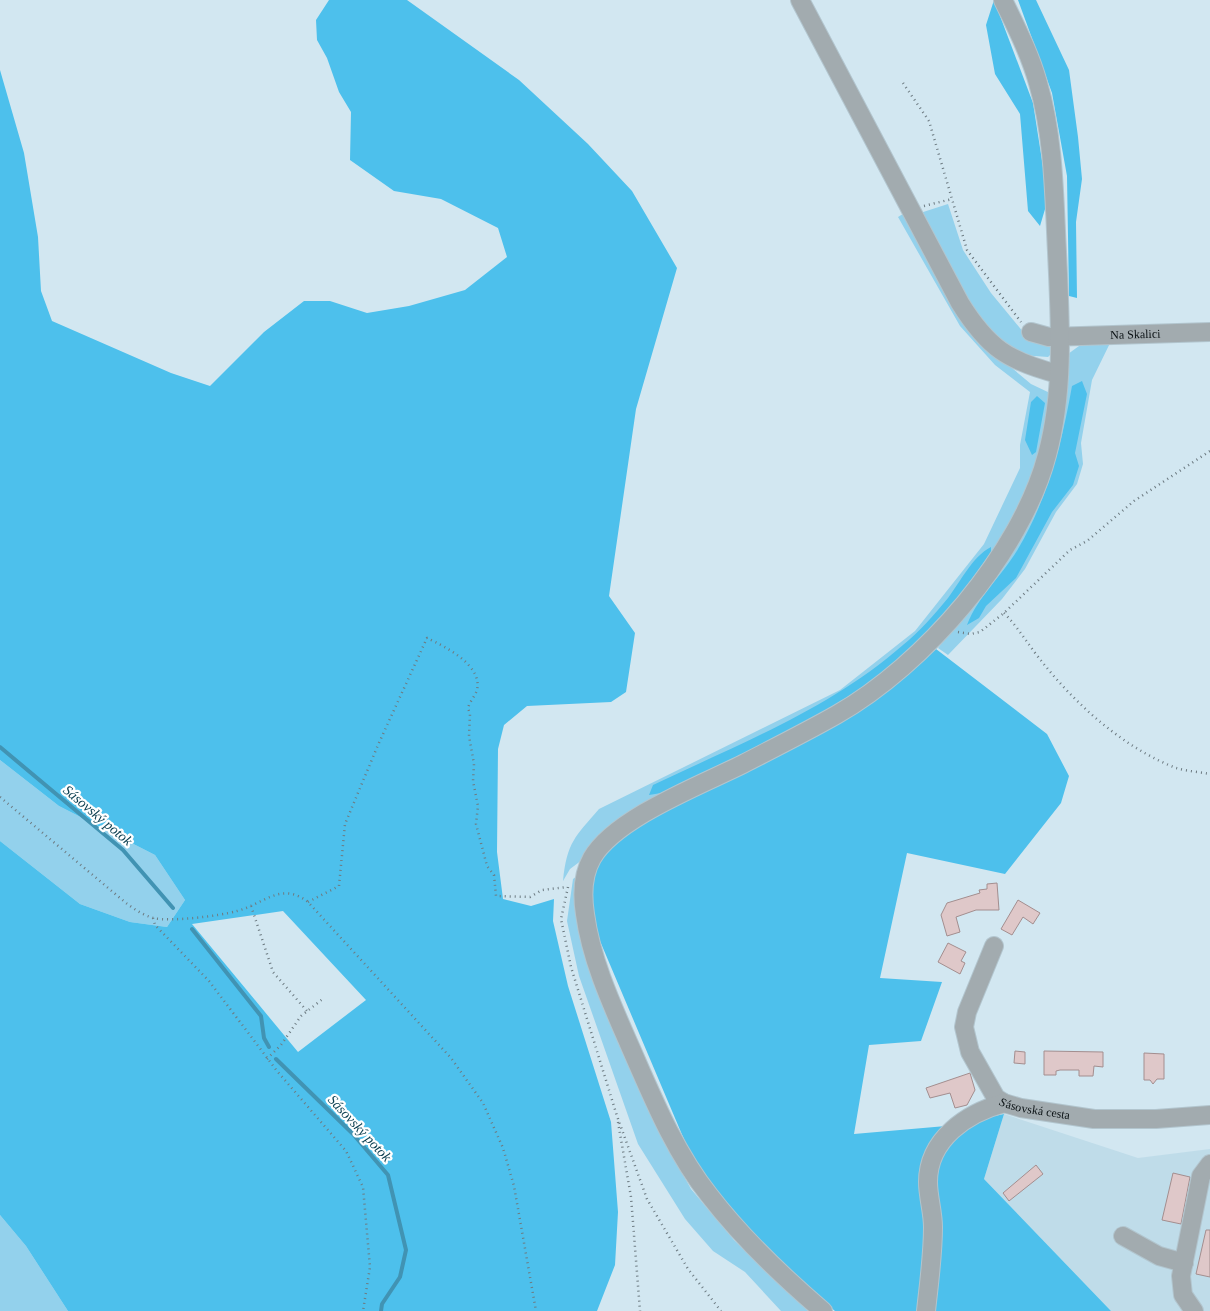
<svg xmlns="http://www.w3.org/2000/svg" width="1210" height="1311" viewBox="0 0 1210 1311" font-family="Georgia,serif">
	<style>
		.built { fill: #bfdce9 }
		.green { fill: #93d1ec }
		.forest { fill: #4dc0ec; fill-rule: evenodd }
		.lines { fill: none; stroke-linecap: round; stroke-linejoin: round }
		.stream { stroke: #4193b3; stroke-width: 4 }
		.building { fill: #dfc8c9; stroke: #a38e8f }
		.minor-casing { stroke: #b2c5ce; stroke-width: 20 }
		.path { stroke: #6d7b82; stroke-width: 2.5; stroke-dasharray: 1 4; stroke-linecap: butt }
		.minor { stroke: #a2abaf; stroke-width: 18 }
		.labels { text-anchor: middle; stroke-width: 4.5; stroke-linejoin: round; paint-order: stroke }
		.street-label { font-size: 12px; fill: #0a1114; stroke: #fff }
		.water-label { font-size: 14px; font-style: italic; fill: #073c4e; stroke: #fff }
	</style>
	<rect width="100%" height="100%" fill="#d2e7f1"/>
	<!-- built -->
	<path class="built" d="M1004,1114l134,44 72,-9v162h-99l-127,-132z"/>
	<!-- green -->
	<path class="green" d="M948,204l15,46 28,43 33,40 28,13 -1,8 -3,3 -27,-2 -30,-16 -74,-125z
		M906,212l76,131 49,41 21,10 -7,43 -27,77 -25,41 -61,78 -73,61 -277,166 -12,9 -7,12c4,-39 12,-44 36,-72l241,-119 75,-59 69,-87 36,-76v-23l10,-53 -35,-27 -35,-39 -62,-109z
		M1090,338l22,1 -20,41 -11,63 2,21 -6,20 -21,28 -31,57 -23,30 -54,56 -10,-7 73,-96 57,-198z
		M0,760l59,46 96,49 30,45 -18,27 -37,-5 -50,-18 -80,-63z
		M577,876l-1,37 11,48 73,172 31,56 43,51 74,71h-27l-36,-39 -32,-21 -28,-32 -47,-75 -59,-168 -12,-55 6,-42z
		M0,1215l26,31 42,65h-68z"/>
	<!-- forest -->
	<path class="forest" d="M329,0h78l112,80 69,64 44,47 45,77 -41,141 -27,187 26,37 -9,59 -15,10 -84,4 -23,19 -6,24 -1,103 6,47 28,7 23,-7 -1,22 15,65 43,136 7,90 -3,53 -18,46h-529l-42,-65 -26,-31v-374l80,63 50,18 37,5 18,-27 -30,-45 -96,-49 -59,-46v-690l24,83 14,84 3,54 11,30 119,52 39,13 54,-54 40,-31h26l37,12 42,-7 56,-16 42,-33 -9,-29 -57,-29 -47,-8 -44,-31 1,-48 -12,-20 -12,-34 -10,-18 -1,-20zM283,911l83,89 -68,52 -106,-128z
		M994,0l39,103 15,96 -8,27 -12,-15 -8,-97 -25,-40 -9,-49z
		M1018,0h18l33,70 9,67 4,42 -6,43 1,76 -8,-2 -2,-120 -15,-83z
		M1082,381l5,13 -12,59 4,13 -6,19 -21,27 -36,66 -30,28 -7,12 -12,7c11,-29 35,-49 51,-76 30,-51 44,-106 54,-163z
		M1037,396l8,7 -9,49 -4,3 -7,-15 6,-38z
		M991,547v5c-21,30 -43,60 -69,86 -70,71 -173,111 -261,155l-12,2 4,-10c86,-41 177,-76 250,-140 16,-13 32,-31 45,-47 13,-17 24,-41 43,-51z
		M936,649l111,85 22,42 -8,27 -56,71 -98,-21 -27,125 62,4 -21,59 -52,4 -15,89 92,-8 -14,21 -4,80 -7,84h-86l-43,-37 -78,-83 -28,-47 -86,-203 -9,-34 2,-34 10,-19 23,-19 36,-23 215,-115z
		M1004,1114l-20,65 127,132h-180l3,-135 13,-31 23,-24z"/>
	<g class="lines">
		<!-- stream -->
		<path class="stream" d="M0,747l123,103 50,58
			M192,929l69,87 3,22 5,9
			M276,1059l77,75 35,41 18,75 -6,27 -18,27 -1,7"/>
	</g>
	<!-- building -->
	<path class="building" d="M997,883l2,27h-23l-20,7 4,15 -13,4 -6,-21 6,-12 33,-10 -1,-3 8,-1v-5z
		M1018,900l22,13 -7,11 -10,-7 -11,18 -11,-6z
		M948,943l18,9 -5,9 4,2 -5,11 -22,-12z
		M1015,1051l10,1v12l-11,-1z
		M1044,1051l59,1v15l-9,-1 -1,10h-14v-6h-19l-4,1v4h-12z
		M1144,1053l20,1v25h-7l-4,5 -3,-4h-6z
		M970,1073l5,17 -8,15 -12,3 -5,-15 -20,5 -4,-10z
		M1036,1165l7,9 -34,27 -6,-8z
		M1173,1173l17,4 -9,47 -19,-4z
		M1206,1230h4v47l-14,-3z"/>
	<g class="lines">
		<!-- minor casing -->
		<g class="minor-casing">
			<g id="minor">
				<path d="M800,0l160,303c28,45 48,58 98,71"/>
				<path id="s1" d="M1031,332l18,5 161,-5"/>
				<path id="s2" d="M994,946l-27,66 -3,15 6,25 26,46 8,5 17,5 73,11h62l54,-4"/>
				<path d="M1123,1236l36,20 25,7"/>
				<path d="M823,1311c-41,-35 -81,-73 -114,-116 -35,-44 -57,-99 -80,-151 -18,-41 -38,-85 -44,-130 -3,-19 -2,-40 7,-56 23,-40 109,-73 151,-94 31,-16 63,-32 93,-49 88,-50 185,-161 211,-260 18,-66 13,-136 10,-203 -3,-57 -3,-114 -19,-169 -8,-29 -22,-56 -35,-83"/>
				<path d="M926,1311c3,-28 7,-56 7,-84 0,-15 -5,-30 -5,-45 0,-43 39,-69 76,-79"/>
				<path d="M1194,1311l-11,-16 -2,-19 20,-100 9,-12"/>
			</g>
		</g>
		<!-- path -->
		<path class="path" d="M903,83l26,38 38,129 54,72
			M924,206l28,-7
			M1004,613c14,14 23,30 35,45 35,45 83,89 137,110 10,3 23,4 34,6
			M958,632l13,2 9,-2 24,-19 66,-63 17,-9 47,-40 76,-50
			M0,797l126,106c8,6 17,12 27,15 17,4 67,-2 84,-7 27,-7 44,-30 71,-9l143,156 32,45 20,45 11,38 22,125
			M568,887l-7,32 10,48 46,149 30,83 41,70 33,42
			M308,902l31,-16 6,-62 33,-79 49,-107c17,8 56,27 50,52 -2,6 -7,11 -9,18l2,6 -1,22 5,28 -1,17 5,25 -2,18 11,42 7,9 2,21 34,1 12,-7 25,-3
			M251,906l22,66 34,39
			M153,918l2,7 54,56 68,90 69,80 17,36 7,80 -7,44
			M267,1059l14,-14 20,-29 23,-18
			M618,1122l13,75 9,114"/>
		<!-- minor -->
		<use href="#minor" class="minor"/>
	</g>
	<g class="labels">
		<!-- street labels -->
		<g class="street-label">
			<text dy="4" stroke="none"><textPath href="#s1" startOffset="105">Na Skalici</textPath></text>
			<text dy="4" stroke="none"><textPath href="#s2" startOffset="206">Sásovská cesta</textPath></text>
		</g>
		<!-- water labels -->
		<g class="water-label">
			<text transform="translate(98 815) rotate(40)" y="5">Sásovský potok</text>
			<text transform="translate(360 1128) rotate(47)" y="5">Sásovský potok</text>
		</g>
	</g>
</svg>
